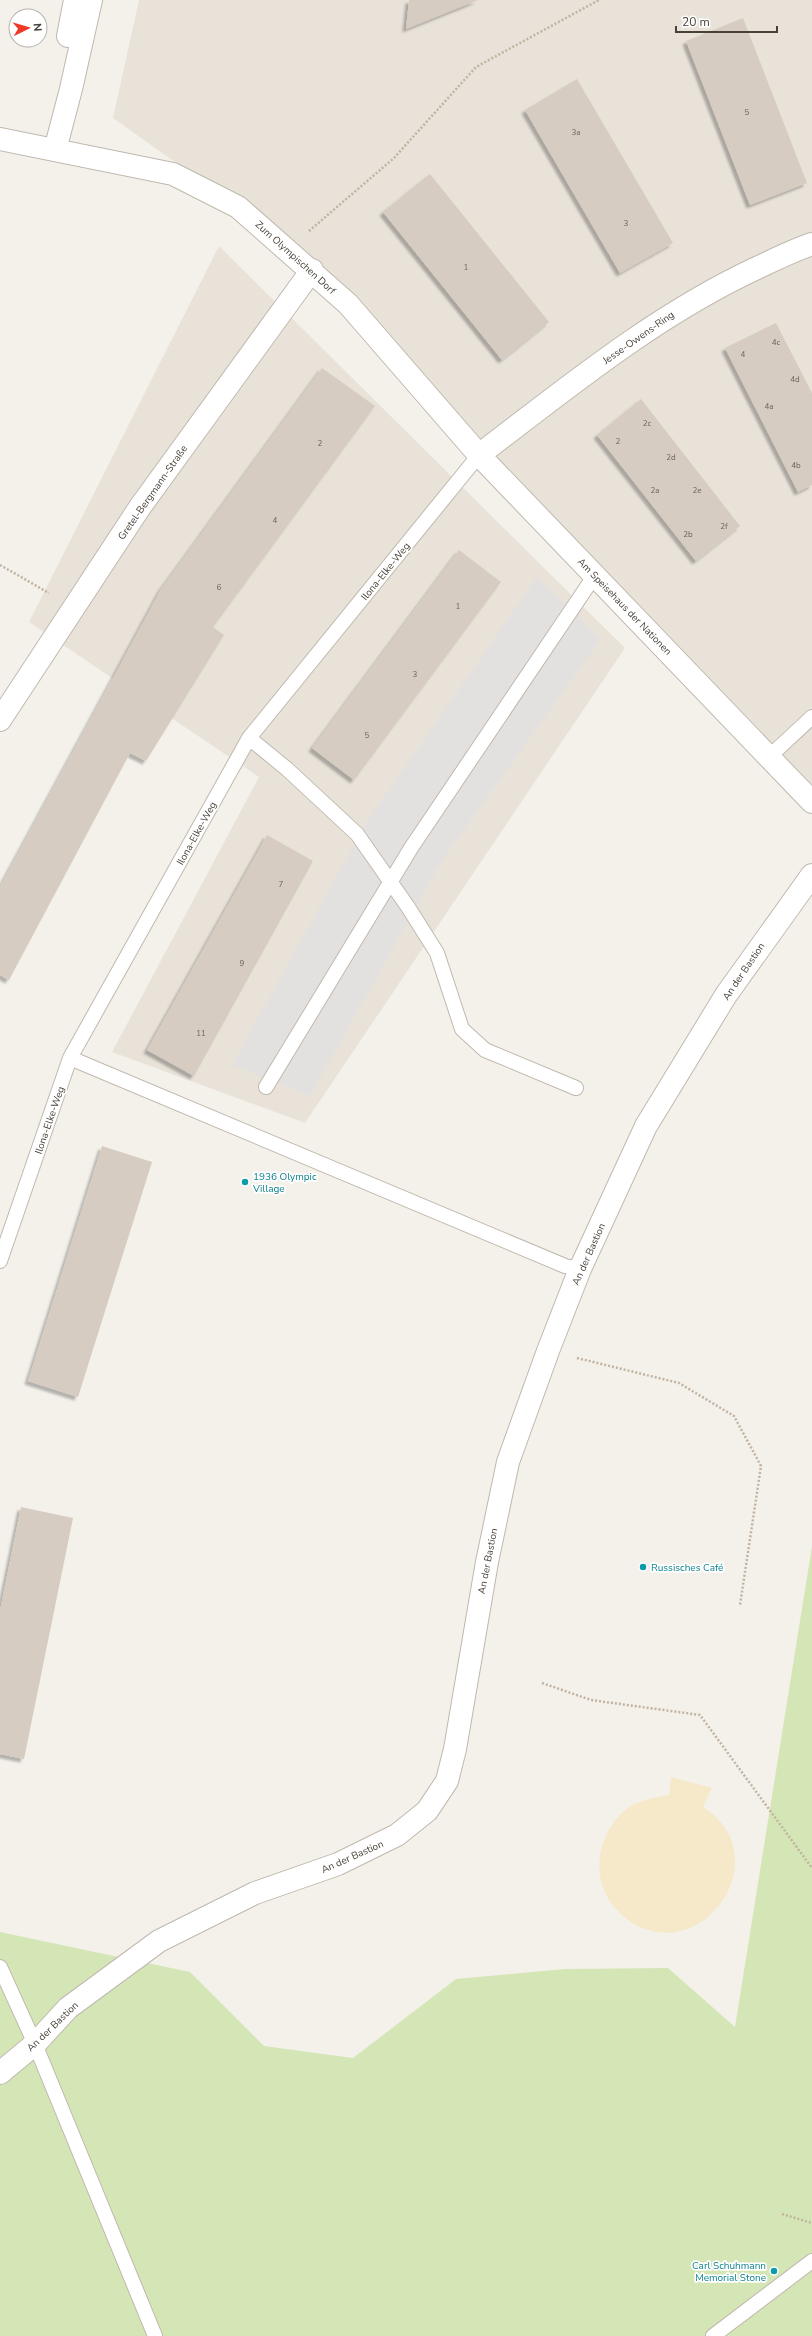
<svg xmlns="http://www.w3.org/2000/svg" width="812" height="2336" viewBox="0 0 812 2336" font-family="'Nunito Sans',sans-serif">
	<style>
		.residential { fill: #e8e2d9 }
		.green { fill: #d4e6b6 }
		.sand { fill: #f6e9ca }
		.parking { fill: #e3e1df }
		.building { fill: #d6ccc1; filter: url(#shadow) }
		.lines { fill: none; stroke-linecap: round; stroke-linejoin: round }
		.lane-casing { stroke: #c0b8ae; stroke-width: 16 }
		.street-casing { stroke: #c0b8ae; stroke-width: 24 }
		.path { stroke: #c1b3a0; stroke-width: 2.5; stroke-dasharray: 2 2; stroke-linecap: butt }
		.lane { stroke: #fff; stroke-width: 14 }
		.street { stroke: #fff; stroke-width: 22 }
		.culture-dot { fill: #0f9aa8; stroke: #fff; stroke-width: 1.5 }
		.labels { text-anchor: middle; stroke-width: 3.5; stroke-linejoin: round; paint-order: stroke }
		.number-label { font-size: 8px; fill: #6c645b }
		.street-label { font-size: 10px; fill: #484139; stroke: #fff }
		.culture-label { font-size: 10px; fill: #0d838f; stroke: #fff; text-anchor: start }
	</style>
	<defs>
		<filter id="shadow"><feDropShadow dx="-3.5" dy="3.5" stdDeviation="1" flood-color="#0004"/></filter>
	</defs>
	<rect width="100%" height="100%" fill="#f4f1eb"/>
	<!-- residential -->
	<path class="residential" d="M139,0h673v802l-574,-595 -125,-89z
		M219,246l406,402 -320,475 -193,-71 147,-275 -230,-155z"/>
	<!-- green -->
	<path class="green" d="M812,1546v790h-812v-404l190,40 74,74 89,12 103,-79 109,-10 103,-1 67,59z"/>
	<!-- sand -->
	<path class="sand" d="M671,1777l41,11 -9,19c81,51 -8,171 -81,108 -33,-28 -28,-77 2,-104 13,-11 29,-13 45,-16z"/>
	<!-- parking -->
	<path class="parking" d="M537,577l64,62 -158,220 -133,237 -78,-31 134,-242z"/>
	<!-- building -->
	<path class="building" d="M409,0h69l-72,29z
		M743,18l64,165 -57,22 -64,-164z
		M577,79l96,164 -53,30 -95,-163z
		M430,174l119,148 -47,38 -119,-148z
		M776,323l36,70v92l-14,7 -73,-144z
		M322,368l53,38 -162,221 11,8 -78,126 -16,-8 -121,227 -9,-5v-88l161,-298z
		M641,399l99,127 -44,35 -99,-126z
		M459,550l42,32 -147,198 -42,-32z
		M267,835l46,26 -119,215 -47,-26z
		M102,1146l50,16 -74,235 -50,-16z
		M21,1507l52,11 -49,241 -24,-5v-143z"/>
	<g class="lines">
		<!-- lane casing -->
		<g class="lane-casing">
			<path id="lane" d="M249,738l38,31 70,65 51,73 29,46 25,76 23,21 91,38
				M770,756l42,-39
				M70,1058l495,208 15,3
				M266,1087l145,-239 184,-273
				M0,1261l70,-203 179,-320 230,-283
				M0,1967l35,77 120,292
				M713,2336l99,-75"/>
		</g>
		<!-- street casing -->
		<g class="street-casing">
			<path id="street" d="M68,36l7,-36
				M0,139l173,35 65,33 110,97 131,151 333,347
				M55,150l16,-61 20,-89
				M479,455c89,-68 178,-141 280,-188 17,-8 35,-17 53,-23
				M0,720l140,-213 172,-237
				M0,2073l35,-29 33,-36 91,-67 96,-48 83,-29 59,-29 30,-24 20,-30 8,-32 32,-187 21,-100 40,-111 32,-82 66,-143 80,-131 86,-120"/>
		</g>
		<!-- path -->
		<path class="path" d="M309,231l85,-73 82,-91 123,-67
			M0,565l49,28
			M577,1358l102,25 55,33 27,50 -21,139
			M542,1683l49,17 109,15 112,153
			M782,2214l30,9"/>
		<!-- lane -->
		<use href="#lane" class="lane"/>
		<!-- street -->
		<use href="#street" class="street"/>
	</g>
	<!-- markers -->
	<g class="culture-dot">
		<circle cx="245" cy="1182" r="4"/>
		<circle cx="643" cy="1567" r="4"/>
		<circle cx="774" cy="2271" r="4"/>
	</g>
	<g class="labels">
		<!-- number labels -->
		<g class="number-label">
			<text x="747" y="115">5</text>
			<text x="576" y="135">3a</text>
			<text x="626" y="226">3</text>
			<text x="466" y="270">1</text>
			<text x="776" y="345">4c</text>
			<text x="743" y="357">4</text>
			<text x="795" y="382">4d</text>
			<text x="769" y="409">4a</text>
			<text x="647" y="426">2c</text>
			<text x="618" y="444">2</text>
			<text x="320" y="446">2</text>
			<text x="671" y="460">2d</text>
			<text x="796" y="468">4b</text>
			<text x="655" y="493">2a</text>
			<text x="697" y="493">2e</text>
			<text x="275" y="523">4</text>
			<text x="724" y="529">2f</text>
			<text x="688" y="537">2b</text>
			<text x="219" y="590">6</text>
			<text x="458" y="609">1</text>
			<text x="415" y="677">3</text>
			<text x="367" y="738">5</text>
			<text x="281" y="887">7</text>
			<text x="242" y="966">9</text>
			<text x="201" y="1036">11</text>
		</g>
		<!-- street labels -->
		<g class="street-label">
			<text transform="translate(296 257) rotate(42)" y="4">Zum Olympischen Dorf</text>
			<text transform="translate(638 337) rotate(-35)" y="4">Jesse-Owens-Ring</text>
			<text transform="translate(152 492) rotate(-55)" y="4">Gretel-Bergmann-Straße</text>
			<text transform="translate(385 571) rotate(-51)" y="4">Ilona-Elke-Weg</text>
			<text transform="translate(625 606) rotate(46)" y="4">Am Speisehaus der Nationen</text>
			<text transform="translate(196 833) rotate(-61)" y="4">Ilona-Elke-Weg</text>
			<text transform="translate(743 971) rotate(-56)" y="4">An der Bastion</text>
			<text transform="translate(49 1120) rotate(-71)" y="4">Ilona-Elke-Weg</text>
			<text transform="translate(588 1254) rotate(-66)" y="4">An der Bastion</text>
			<text transform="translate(487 1561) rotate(-79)" y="4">An der Bastion</text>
			<text transform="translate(352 1856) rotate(-24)" y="4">An der Bastion</text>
			<text transform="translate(52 2026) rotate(-44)" y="4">An der Bastion</text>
		</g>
		<!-- culture labels -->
		<g class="culture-label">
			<text x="253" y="1180">1936 Olympic<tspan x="253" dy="12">Village</tspan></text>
			<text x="651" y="1571">Russisches Café</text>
			<text x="766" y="2269" text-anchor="end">Carl Schuhmann<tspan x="766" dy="12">Memorial Stone</tspan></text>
		</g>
	</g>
	<!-- north arrow -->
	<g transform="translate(28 28) rotate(85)"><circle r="19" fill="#ffffff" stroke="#b6b3b0"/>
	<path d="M0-3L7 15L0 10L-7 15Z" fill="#ee3928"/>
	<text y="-6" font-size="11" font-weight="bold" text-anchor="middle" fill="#484139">N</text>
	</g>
	<!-- scale -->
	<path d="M676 26v6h101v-6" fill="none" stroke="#484139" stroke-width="2"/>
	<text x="682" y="26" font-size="12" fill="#484139" stroke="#ffffff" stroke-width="3" paint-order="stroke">20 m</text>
</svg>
